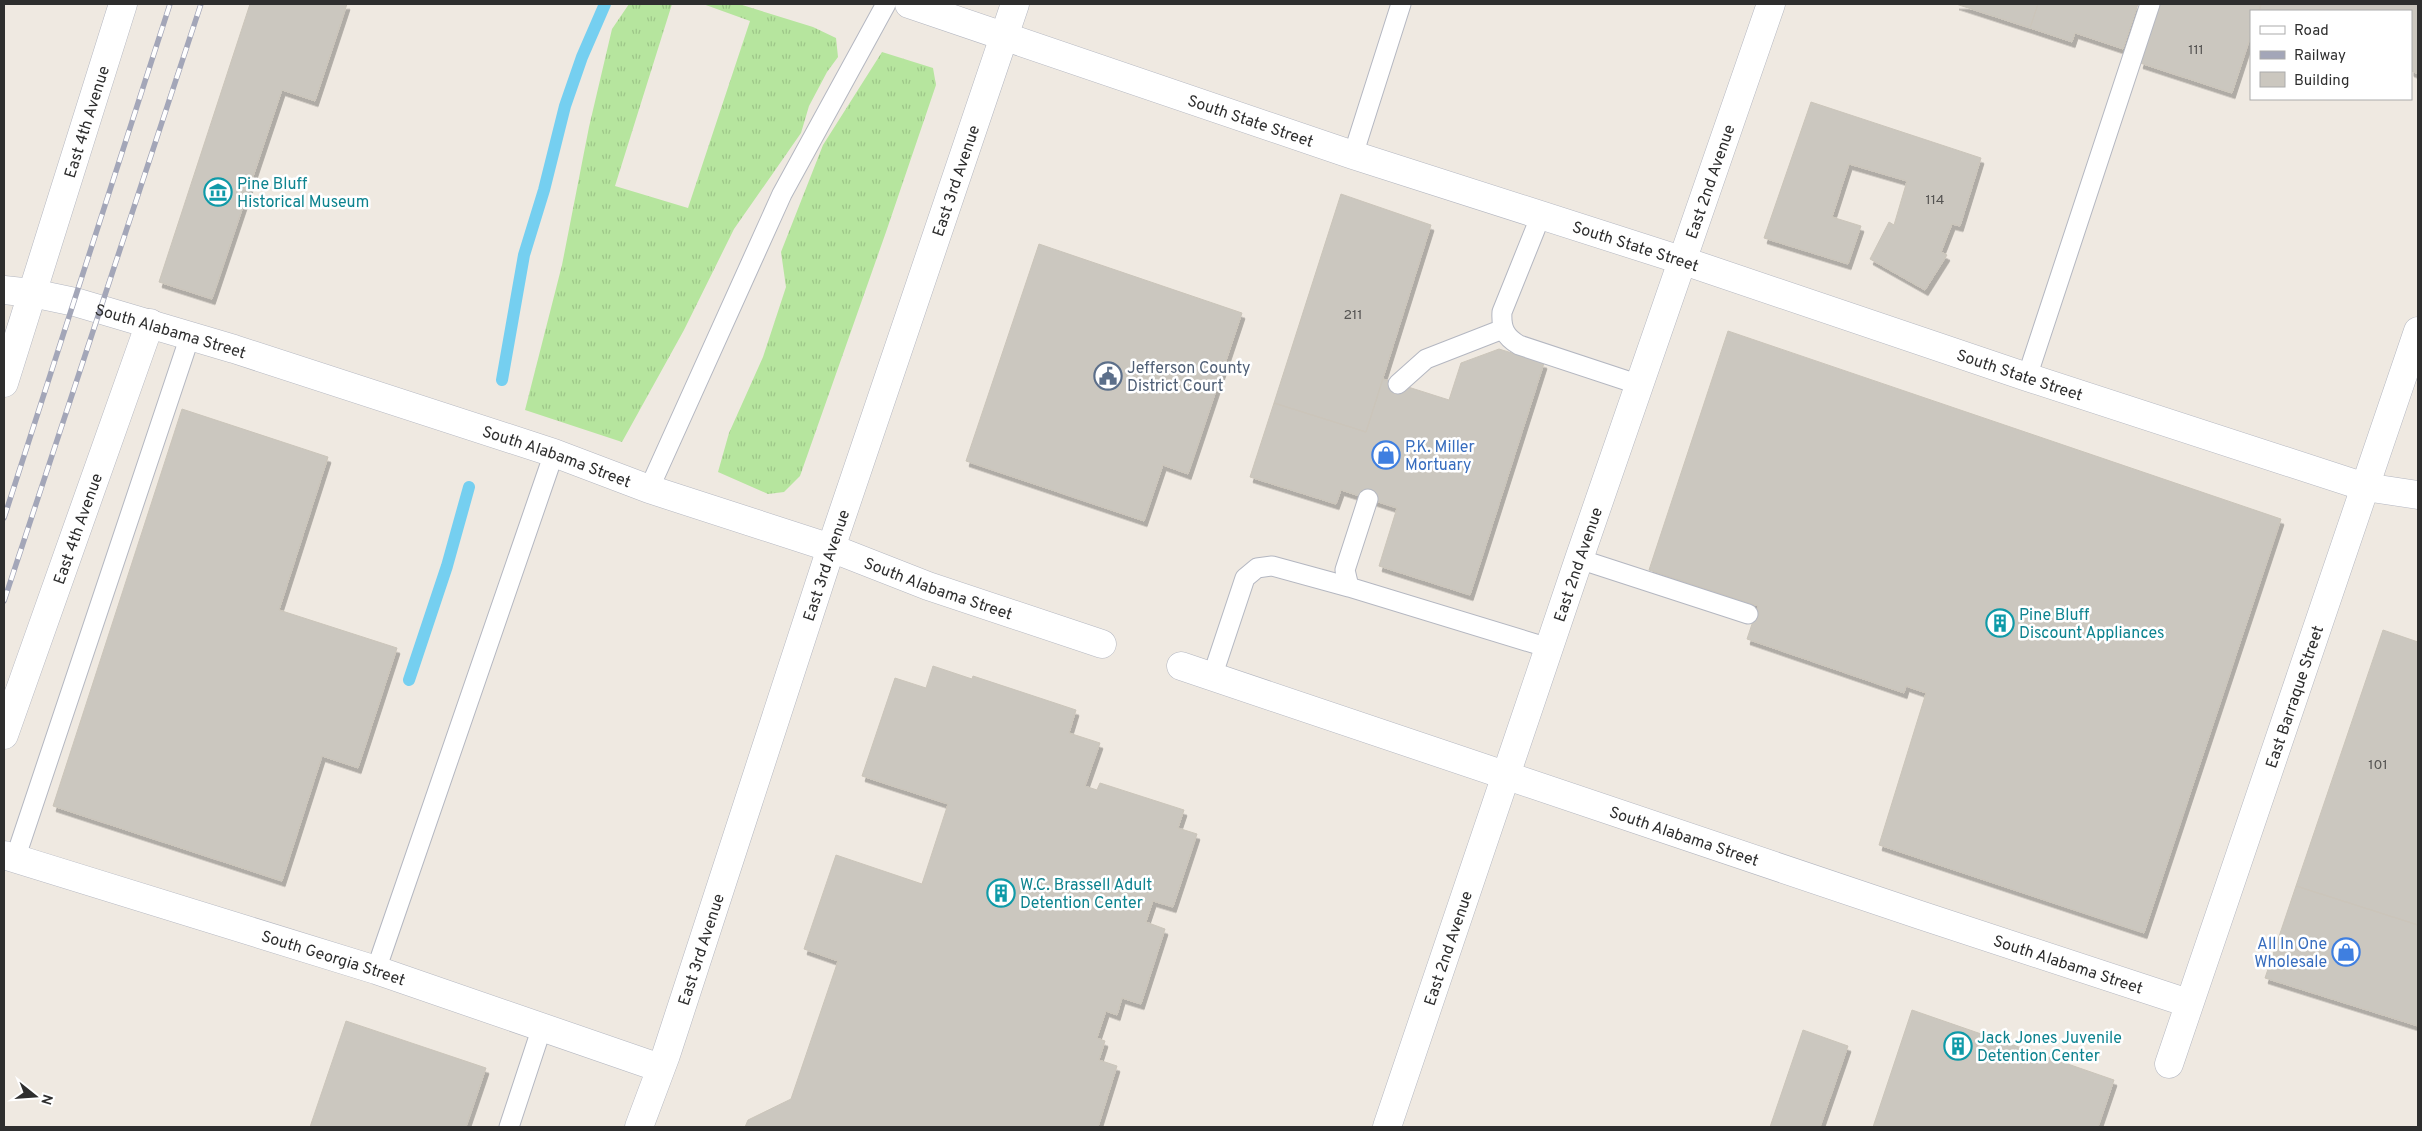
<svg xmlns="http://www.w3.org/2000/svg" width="2422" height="1131" viewBox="0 0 2422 1131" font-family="Overpass,sans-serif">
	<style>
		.grass { fill: url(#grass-tufts) }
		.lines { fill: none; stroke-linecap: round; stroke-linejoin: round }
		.stream { stroke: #75cff0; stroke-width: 12 }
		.building { fill: #cbc7bf; stroke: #cbc5ba; filter: url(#shadow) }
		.service-casing { stroke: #b4b7c1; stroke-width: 21 }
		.minor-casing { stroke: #b4b7c1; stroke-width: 29 }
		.service { stroke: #fff; stroke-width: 19 }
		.minor { stroke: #fff; stroke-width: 28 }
		.rail-casing { stroke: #a3a6b8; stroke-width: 5.5 }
		.rail { stroke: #fff; stroke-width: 4; stroke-dasharray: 11; stroke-linecap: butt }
		.labels { text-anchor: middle; stroke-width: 5; stroke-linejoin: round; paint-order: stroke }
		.number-label { font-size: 14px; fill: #555452 }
		.street-label { font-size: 16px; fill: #2e2e2e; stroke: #fff }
		.culture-label { font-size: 16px; fill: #0d838f; stroke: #fff; text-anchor: start }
		.service-label { font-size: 16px; fill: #4e5e75; stroke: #fff; text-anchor: start }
		.shop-label { font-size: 16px; fill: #366cbe; stroke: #fff; text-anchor: start }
	</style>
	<defs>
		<pattern id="grass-tufts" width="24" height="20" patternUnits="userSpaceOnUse" patternTransform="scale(1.25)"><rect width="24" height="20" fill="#b6e59e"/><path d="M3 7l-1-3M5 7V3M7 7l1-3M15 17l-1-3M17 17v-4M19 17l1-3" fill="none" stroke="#9dc588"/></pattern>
		<filter id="shadow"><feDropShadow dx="3" dy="5.5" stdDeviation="0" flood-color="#0004"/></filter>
	</defs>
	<rect width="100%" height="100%" fill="#efe9e1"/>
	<!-- grass -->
	<path class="grass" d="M629,4h43l-57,182 73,22 62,-187 -47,-17h36l74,23 23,11 2,19 -11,15 -18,34 -8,27 -67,96 -50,101 -62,112 -97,-32 37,-145 27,-138 23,-98z
		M882,52l51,16 3,17 -50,147 -86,244 -16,16 -16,2 -50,-22 11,-39 34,-76 23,-70 -5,-35 42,-107z"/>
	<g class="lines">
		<!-- stream -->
		<path class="stream" d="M502,380l22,-125 20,-65 21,-84 17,-49 23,-53
			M409,680l38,-114 22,-79"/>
	</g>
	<!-- building -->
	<path class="building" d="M250,4h97l-32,97 -33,-11 -70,209 -53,-17z
		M1956,4h82l-8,24z
		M2038,4h100l-15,45 -48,-16 -3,9 -42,-14z
		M2160,4h101l-2,7h-8v24l-19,58 -92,-30z
		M2261,4h157v70l-7,-3v-60h-152z
		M1811,102l170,56 -21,68 -8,-2 -11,28 6,3 -22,35 -55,-31 19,-37 5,3 13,-44 -58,-17 -17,53 29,9 -13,38 -84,-26z
		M1341,194l90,31 -65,207 -92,-29z
		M1039,244l203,69 -54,161 -25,-9 -19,56 -178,-60z
		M1728,331l553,188 -137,414 -265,-88 47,-152 -20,-7 -2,7 -157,-54 11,-33 -109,-36z
		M1499,349l45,14 -74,232 -91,-29 18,-58 -56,-18 -5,14 -86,-27 24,-74 92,29 17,-53 66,21 12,-37z
		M182,409l146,48 -49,153 118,38 -39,120 -36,-12 -40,125 -229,-75z
		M2383,630l35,12v283l-122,-39z
		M933,666l39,13 1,-3 103,34 -7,23 31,10 -15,43 12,4 3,-7 84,27 -6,18 19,6 -24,73 -20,-6 -7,21 19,7 -24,75 -19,-6 -5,17 -11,-4 -9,27 8,3 -6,19 18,6 -19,61h-353l3,-7 43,-21 47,-138 -34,-12 32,-94 86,29 26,-80 -86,-28 33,-98 31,10z
		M2296,886l122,39v101l-153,-48z
		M1912,1010l202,70 -16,47h-225z
		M346,1021l140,47 -20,59h-156z
		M1803,1030l45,16 -28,81h-50z"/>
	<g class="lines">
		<!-- service casing -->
		<g class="service-casing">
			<path id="service" d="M1353,155l48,-151
				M1541,215l-39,97c-1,16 3,25 17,33l121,40
				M2027,377l123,-373
				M1398,384l28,-25 77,-30
				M649,489l133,-295 104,-190
				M1368,499l-23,71 4,17 200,61
				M1579,559l169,55
				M1212,677l33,-99 12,-10 15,-2 77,21
				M15,859l175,-523
				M376,970l178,-517
				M509,1127l33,-100"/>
		</g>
		<!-- minor casing -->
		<g class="minor-casing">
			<g id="minor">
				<path id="s1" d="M909,4l444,151 331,106 343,116 338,110 53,8"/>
				<path id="s2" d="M4,290l28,3 43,9 159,47 320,104 95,36 182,59 97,38 174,58"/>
				<path id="s3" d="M4,383l119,-379"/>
				<path id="s4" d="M1181,666l739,249 268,88"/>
				<path id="s5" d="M4,735l146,-412"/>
				<path id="s6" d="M4,855l372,115 284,98"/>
				<path id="s7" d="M2169,1064l249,-733"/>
				<path id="s8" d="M639,1127l27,-72 165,-507 184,-544"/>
				<path id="s9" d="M1387,1127l192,-568 192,-555"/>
			</g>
		</g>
		<!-- service -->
		<use href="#service" class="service"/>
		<!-- minor -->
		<use href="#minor" class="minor"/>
		<!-- rail casing -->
		<g class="rail-casing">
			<path id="rail" d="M4,518l166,-514
				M4,601l197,-597"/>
		</g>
		<!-- rail -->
		<use href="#rail" class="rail"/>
	</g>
	<!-- icons -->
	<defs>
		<g id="museum-ring" transform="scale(1.4375)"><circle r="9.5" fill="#fff" stroke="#0f9aa8" stroke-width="1.5"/><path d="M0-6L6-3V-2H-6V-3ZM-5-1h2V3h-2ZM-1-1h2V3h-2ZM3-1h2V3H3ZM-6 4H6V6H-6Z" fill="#0f9aa8"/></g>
		<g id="civic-ring" transform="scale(1.4375)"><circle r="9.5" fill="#fff" stroke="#5c6f8a" stroke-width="1.5"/><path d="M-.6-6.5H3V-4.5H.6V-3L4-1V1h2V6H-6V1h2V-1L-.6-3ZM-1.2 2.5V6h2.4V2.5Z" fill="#5c6f8a"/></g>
		<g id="shop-ring" transform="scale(1.4375)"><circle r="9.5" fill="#fff" stroke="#3f7fe0" stroke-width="1.5"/><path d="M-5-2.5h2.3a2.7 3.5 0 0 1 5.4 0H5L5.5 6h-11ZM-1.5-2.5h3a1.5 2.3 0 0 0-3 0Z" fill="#3f7fe0"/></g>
		<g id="building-ring" transform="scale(1.4375)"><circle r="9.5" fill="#fff" stroke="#0f9aa8" stroke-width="1.5"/><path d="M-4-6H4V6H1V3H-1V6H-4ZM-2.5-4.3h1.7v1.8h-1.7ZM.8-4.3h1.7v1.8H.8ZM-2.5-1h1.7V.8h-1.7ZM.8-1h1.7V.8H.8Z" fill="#0f9aa8"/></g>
	</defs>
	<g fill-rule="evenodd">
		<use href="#museum-ring" x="218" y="192"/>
		<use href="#civic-ring" x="1108" y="376"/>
		<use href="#shop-ring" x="1386" y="455"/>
		<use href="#building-ring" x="2000" y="623"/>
		<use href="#building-ring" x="1001" y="893"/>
		<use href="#shop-ring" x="2346" y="952"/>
		<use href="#building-ring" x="1958" y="1046"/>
	</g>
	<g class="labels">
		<!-- number labels -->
		<g class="number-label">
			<text x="2196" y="54">111</text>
			<text x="1935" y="204">114</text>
			<text x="1353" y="319">211</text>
			<text x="2378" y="769">101</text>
		</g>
		<!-- street labels -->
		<g class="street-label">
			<text dy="6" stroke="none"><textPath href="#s1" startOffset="361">South State Street</textPath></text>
			<text dy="6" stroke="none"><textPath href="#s3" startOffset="274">East 4th Avenue</textPath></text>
			<text dy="6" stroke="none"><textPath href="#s8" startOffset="998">East 3rd Avenue</textPath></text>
			<text dy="6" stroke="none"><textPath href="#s9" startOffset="999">East 2nd Avenue</textPath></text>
			<text dy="6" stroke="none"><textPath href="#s1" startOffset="766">South State Street</textPath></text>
			<text dy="6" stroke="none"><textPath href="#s2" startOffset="172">South Alabama Street</textPath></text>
			<text dy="6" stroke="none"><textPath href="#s1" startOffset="1171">South State Street</textPath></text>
			<text dy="6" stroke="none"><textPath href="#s2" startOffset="578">South Alabama Street</textPath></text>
			<text dy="6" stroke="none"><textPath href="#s5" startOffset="219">East 4th Avenue</textPath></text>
			<text dy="6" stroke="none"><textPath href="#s8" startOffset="592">East 3rd Avenue</textPath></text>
			<text dy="6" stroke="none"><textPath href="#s9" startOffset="594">East 2nd Avenue</textPath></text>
			<text dy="6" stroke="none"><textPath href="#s2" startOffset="982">South Alabama Street</textPath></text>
			<text dy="6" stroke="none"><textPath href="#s7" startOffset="388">East Barraque Street</textPath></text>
			<text dy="6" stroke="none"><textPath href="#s4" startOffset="531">South Alabama Street</textPath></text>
			<text dy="6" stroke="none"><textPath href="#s9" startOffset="189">East 2nd Avenue</textPath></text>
			<text dy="6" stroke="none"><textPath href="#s8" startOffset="188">East 3rd Avenue</textPath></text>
			<text dy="6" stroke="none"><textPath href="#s6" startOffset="345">South Georgia Street</textPath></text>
			<text dy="6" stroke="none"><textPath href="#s4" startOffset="936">South Alabama Street</textPath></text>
		</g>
		<!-- culture labels -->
		<g class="culture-label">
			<text x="237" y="189">Pine Bluff<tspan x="237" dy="18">Historical Museum</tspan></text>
			<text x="2019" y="620">Pine Bluff<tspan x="2019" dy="18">Discount Appliances</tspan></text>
			<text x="1020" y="890">W.C. Brassell Adult<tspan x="1020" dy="18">Detention Center</tspan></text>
			<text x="1977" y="1043">Jack Jones Juvenile<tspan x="1977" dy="18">Detention Center</tspan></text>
		</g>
		<!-- service labels -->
		<g class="service-label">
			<text x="1127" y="373">Jefferson County<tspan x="1127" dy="18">District Court</tspan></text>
		</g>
		<!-- shop labels -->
		<g class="shop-label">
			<text x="1405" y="452">P.K. Miller<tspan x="1405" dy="18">Mortuary</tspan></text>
			<text x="2327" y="949" text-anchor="end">All In One<tspan x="2327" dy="18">Wholesale</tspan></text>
		</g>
	</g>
	<!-- border -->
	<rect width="2422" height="1131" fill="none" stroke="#2e2e2e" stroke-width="10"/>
	<!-- legend -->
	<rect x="2250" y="10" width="162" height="90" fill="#ffffff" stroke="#ababab"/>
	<rect x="2260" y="26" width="25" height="8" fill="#ffffff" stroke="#ababab"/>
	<text x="2294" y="35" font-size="15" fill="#2e2e2e">Road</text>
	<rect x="2260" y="51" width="25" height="8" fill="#a3a6b8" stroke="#ababab"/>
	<text x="2294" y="60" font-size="15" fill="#2e2e2e">Railway</text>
	<rect x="2260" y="72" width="25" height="15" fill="#cbc7bf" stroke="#ababab"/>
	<text x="2294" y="85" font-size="15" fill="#2e2e2e">Building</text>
	<!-- north arrow -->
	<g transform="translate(35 1096) rotate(107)" stroke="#ffffff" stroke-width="4" paint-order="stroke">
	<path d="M0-4L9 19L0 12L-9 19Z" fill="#2e2e2e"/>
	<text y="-8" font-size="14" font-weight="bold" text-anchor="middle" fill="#2e2e2e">N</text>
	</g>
</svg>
